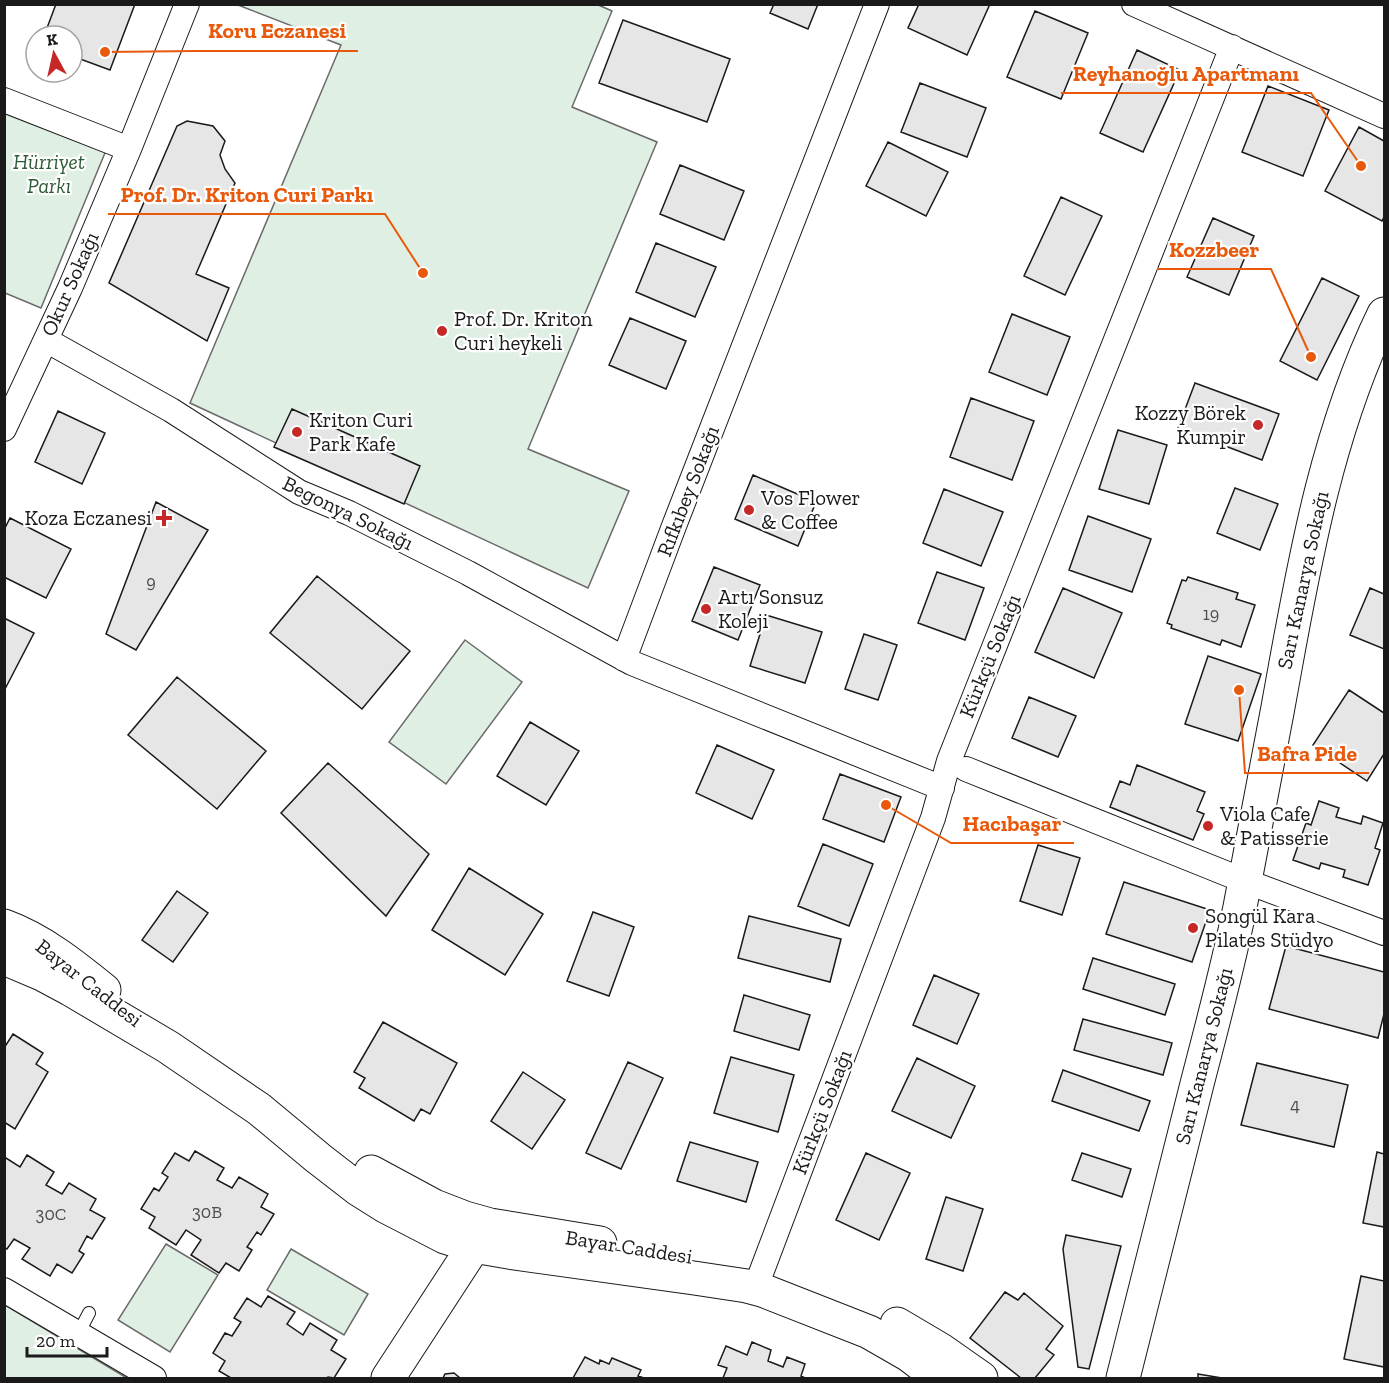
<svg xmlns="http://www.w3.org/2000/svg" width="1389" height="1383" viewBox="0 0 1389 1383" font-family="'Zilla Slab',serif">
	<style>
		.green { fill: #e0efe3; stroke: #6a6a6a; stroke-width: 1.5 }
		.building { fill: #e6e6e6; stroke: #1a1a1a; stroke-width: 1.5 }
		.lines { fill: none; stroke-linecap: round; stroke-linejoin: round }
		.lane-casing { stroke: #1a1a1a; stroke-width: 14 }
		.street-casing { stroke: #1a1a1a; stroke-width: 26 }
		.secondary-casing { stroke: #1a1a1a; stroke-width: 35 }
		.lane { stroke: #fff; stroke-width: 12 }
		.street { stroke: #fff; stroke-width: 24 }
		.secondary { stroke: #fff; stroke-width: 33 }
		.poi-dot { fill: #c62828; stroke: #fff; stroke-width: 2 }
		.labels { text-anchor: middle; stroke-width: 4.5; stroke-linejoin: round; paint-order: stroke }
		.number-label { font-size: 18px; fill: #4d4d4d }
		.park-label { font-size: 21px; font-style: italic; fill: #2b5a34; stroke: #fff }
		.street-label { font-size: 21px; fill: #1a1a1a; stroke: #fff }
		.poi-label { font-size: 21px; fill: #1a1a1a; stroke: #fff; text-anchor: start }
		.leader { fill: none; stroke: #e8590c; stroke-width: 2 }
		.callout-dot { fill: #e8590c; stroke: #fff; stroke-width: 2 }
		.callout-label { font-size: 22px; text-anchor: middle; font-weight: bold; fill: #e8590c; stroke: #fff; stroke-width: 4.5; stroke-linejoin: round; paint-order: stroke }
	</style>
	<rect width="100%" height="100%" fill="#fff"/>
	<!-- green -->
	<path class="green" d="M596,4l16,7 -40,96 85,35 -129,307 101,42 -41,97 -398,-185 151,-358 -103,-40z
		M5,102l102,46 -66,160 -36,-15z
		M465,640l57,42 -76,102 -57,-42z
		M166,1244l52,31 -48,77 -52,-32z
		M291,1249l77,45 -24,41 -77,-45z
		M4,1305h1l122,73h-122z"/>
	<!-- building -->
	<path class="building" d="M56,4h79l-25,66 -38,-14v-20h-28z
		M774,4h44l-10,25 -38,-16z
		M919,4h71l-23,51 -59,-27z
		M1035,11l53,22 -27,66 -54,-22z
		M623,20l107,39 -23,63 -108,-39z
		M1137,50l43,20 -37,82 -43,-19z
		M920,83l66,25 -19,49 -66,-25z
		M1268,86l61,24 -26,66 -61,-24z
		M187,121l26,5 12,15 -5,14 5,14 10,14 -39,91 33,14 -22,53 -98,-58 68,-157z
		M1359,127l25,14v76l-2,4 -57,-30z
		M888,142l60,30 -22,44 -60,-30z
		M680,165l64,26 -20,49 -64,-26z
		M1061,197l41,19 -37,79 -41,-19z
		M1213,218l41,18 -25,59 -42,-18z
		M656,243l60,24 -21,50 -59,-25z
		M1322,278l37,18 -42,84 -37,-19z
		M1012,314l58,23 -23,58 -58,-23z
		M630,318l56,23 -20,48 -57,-24z
		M1195,383l84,31 -17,46 -84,-32z
		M971,398l63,23 -22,59 -62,-23z
		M292,409l128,57 -16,38 -130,-57z
		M58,411l47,22 -23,51 -47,-22z
		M1118,430l49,15 -18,59 -50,-15z
		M753,475l63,27 -18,44 -63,-27z
		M1235,488l43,16 -18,46 -43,-17z
		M944,489l59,23 -22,54 -58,-23z
		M156,502l52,28 -72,120 -30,-16z
		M1088,516l63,23 -19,53 -63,-22z
		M10,518l61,31 -25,49 -42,-21v-47z
		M714,567l46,18 -22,55 -46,-19z
		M937,572l47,16 -19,52 -47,-17z
		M317,576l93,75 -48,58 -92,-76z
		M1188,577l50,16 -2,6 19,6 -14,42 -19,-7 -2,5 -49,-17 1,-3 -5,-2 15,-43 4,1z
		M1063,588l59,25 -28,65 -59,-26z
		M1370,588l14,6v55l-34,-14z
		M766,615l56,17 -17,51 -55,-17z
		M4,618l30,15 -30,58z
		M864,634l33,11 -19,55 -33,-11z
		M1208,656l53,18 -23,67 -53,-17z
		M177,677l89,74 -49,58 -89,-74z
		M1349,690l35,23v41l-17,27 -54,-36z
		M1029,697l47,19 -18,41 -46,-19z
		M530,722l49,29 -33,54 -49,-29z
		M717,745l57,25 -22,49 -56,-26z
		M328,763l101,91 -43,62 -105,-103z
		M1137,765l68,27 -8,19 7,3 -11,26 -83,-33 10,-26 10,4z
		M840,774l61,23 -17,45 -61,-23z
		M1319,801l20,7 -3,9 25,7 2,-8 20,7 -8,25 5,2 -12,35 -25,-8 2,-7 -24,-7 -2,6 -26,-9 13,-37 5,2z
		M823,844l50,20 -24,62 -51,-20z
		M1038,845l42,13 -18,57 -42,-14z
		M469,868l74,46 -38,61 -73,-45z
		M1124,882l86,28 -18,52 -86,-28z
		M177,891l31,22 -35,49 -31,-22z
		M593,912l41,15 -25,69 -42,-15z
		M749,916l92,23 -11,43 -92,-24z
		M1286,946l98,26v42l-6,24 -109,-29z
		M1093,958l82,26 -10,31 -82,-26z
		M934,975l45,19 -22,50 -44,-19z
		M744,995l66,20 -11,35 -65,-19z
		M1083,1019l89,24 -9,32 -89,-25z
		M383,1022l74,41 -27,51 -9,-5 -7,12 -55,-33 6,-10 -11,-6z
		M13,1034l30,19 -7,11 12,8 -33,57 -11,-7v-78l2,1z
		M731,1057l63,18 -16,57 -64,-19z
		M917,1058l58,28 -24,52 -59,-27z
		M628,1062l35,16 -42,91 -35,-16z
		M1257,1063l91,22 -14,62 -93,-22z
		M1063,1070l87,31 -11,30 -87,-30z
		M523,1072l42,28 -33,49 -41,-28z
		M690,1142l68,20 -12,40 -69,-21z
		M195,1151l29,17 -7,12 15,8 7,-11 29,17 -7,13 13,7 -13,21 -4,-3 -10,15 5,3 -13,21 -13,-8 -7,10 -28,-18 10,-15 -15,-10 -10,15 -27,-17 6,-11 -14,-8 13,-21 5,3 9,-14 -6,-4 13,-20 14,8z
		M1377,1152l7,2v73l-21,-4z
		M866,1153l44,20 -31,67 -43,-20z
		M1082,1153l49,16 -9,28 -50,-17z
		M27,1155l27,17 -8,13 16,9 7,-11 27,16 -6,11 15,8 -13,21 -5,-3 -8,15 5,3 -12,19 -15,-9 -7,12 -28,-17 8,-11 -16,-9 -7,10 -3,-2v-87l2,-2 14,9z
		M946,1197l37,12 -20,62 -37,-12z
		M1066,1235l55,11 -32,123 -11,-2 -15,-118z
		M1361,1276l23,5v86l-40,-8z
		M1005,1292l13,8 6,-7 39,33 -17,23 8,6 -19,23h-14l-51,-40z
		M268,1296l27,16 -8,12 16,11 7,-12 27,17 -6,10 15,9 -12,19 -6,-1 -1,1h-96l-12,-7 6,-10 -12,-8 12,-20 7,3 9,-14 -7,-4 13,-20 14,9z
		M752,1342l19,8 -3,11 15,6 4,-10 18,7 -4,12 4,2h-82l4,-10 -9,-3 8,-19 21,9z
		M585,1357l14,7 1,-4 9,4 3,-6 29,12 -3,6 6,2h-71z
		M454,1373l6,5h-17l2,-4z
		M1198,1374l24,4h-24z"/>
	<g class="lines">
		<!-- lane casing -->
		<g class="lane-casing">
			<path id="lane" d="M78,1334l11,-21"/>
		</g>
		<!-- street casing -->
		<g class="street-casing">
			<path id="street" d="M1134,4l250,112
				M4,100l125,49
				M46,340l125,70 128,82 50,21 119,60 164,90 310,125
				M4,429l66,-141 59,-139 58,-145
				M624,659l50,-133 203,-522
				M966,769l279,112 139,52
				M755,1289l178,-471 16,-57 283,-714
				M4,1290l150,88"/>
		</g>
		<!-- secondary casing -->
		<g class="secondary-casing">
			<path id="secondary" d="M4,926c38,14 69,39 100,64
				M4,958l38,16 28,15 98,58 91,62 59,49 40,31 27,17 60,31 29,9 40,7 180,25 53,8 15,4 107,42 40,23 30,23
				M371,1172l63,34 31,12 25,7 110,18
				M897,1324l44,26 40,28
				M388,1378l86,-132
				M1123,1378c25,-98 49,-196 74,-294 15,-58 31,-117 43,-177 15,-77 30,-155 44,-233 22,-122 45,-247 100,-360"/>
		</g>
		<!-- lane -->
		<use href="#lane" class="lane"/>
		<!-- street -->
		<use href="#street" class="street"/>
		<!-- secondary -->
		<use href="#secondary" class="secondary"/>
	</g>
	<!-- markers -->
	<g class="poi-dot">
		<circle cx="442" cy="331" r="6"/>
		<circle cx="1258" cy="425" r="6"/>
		<circle cx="297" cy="432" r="6"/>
		<circle cx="749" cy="510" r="6"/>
		<path d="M161 509h6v6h6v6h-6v6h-6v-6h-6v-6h6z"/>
		<circle cx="706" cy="609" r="6"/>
		<circle cx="1208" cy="826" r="6"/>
		<circle cx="1193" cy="928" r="6"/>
	</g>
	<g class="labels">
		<!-- number labels -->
		<g class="number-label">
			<text x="151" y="588">9</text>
			<text x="1211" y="620">19</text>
			<text x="1295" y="1111">4</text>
			<text x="207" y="1218">30B</text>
			<text x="51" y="1220">30C</text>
		</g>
		<!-- park labels -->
		<g class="park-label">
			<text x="49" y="169">Hürriyet<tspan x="49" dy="24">Parkı</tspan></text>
		</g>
		<!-- street labels -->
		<g class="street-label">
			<text transform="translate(70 284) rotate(-66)" y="7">Okur Sokağı</text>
			<text transform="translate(688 491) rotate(-69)" y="7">Rıfkıbey Sokağı</text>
			<text transform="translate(348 513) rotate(26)" y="7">Begonya Sokağı</text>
			<text transform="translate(1303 580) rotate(-78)" y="7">Sarı Kanarya Sokağı</text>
			<text transform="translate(990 656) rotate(-68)" y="7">Kürkçü Sokağı</text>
			<text transform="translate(89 983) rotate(38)" y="7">Bayar Caddesi</text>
			<text transform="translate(1204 1056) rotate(-76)" y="7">Sarı Kanarya Sokağı</text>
			<text transform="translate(822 1112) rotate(-69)" y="7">Kürkçü Sokağı</text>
			<text transform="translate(629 1247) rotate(9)" y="7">Bayar Caddesi</text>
		</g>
		<!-- poi labels -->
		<g class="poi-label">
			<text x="454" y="326">Prof. Dr. Kriton<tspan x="454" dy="24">Curi heykeli</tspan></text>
			<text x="1246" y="420" text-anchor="end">Kozzy Börek<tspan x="1246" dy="24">Kumpir</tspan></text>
			<text x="309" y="427">Kriton Curi<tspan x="309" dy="24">Park Kafe</tspan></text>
			<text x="761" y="505">Vos Flower<tspan x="761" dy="24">&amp; Coffee</tspan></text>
			<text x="152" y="525" text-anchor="end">Koza Eczanesi</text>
			<text x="718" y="604">Artı Sonsuz<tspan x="718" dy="24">Koleji</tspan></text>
			<text x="1220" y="821">Viola Cafe<tspan x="1220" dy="24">&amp; Patisserie</tspan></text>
			<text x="1205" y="923">Songül Kara<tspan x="1205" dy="24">Pilates Stüdyo</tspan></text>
		</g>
	</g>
	<!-- callouts -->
	<path class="leader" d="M105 52L196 51H358M1361 166L1311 93H1061M423 273L385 214H108M1311 357L1271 269H1157M1239 690L1245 773H1369M886 805L951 843H1074"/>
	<g class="callout-dot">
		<circle cx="105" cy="52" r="6"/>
		<circle cx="1361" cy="166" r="6"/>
		<circle cx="423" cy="273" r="6"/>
		<circle cx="1311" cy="357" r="6"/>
		<circle cx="1239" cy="690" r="6"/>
		<circle cx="886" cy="805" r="6"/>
	</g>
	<g class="callout-label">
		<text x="277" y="38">Koru Eczanesi</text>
		<text x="1186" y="81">Reyhanoğlu Apartmanı</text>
		<text x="247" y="202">Prof. Dr. Kriton Curi Parkı</text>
		<text x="1214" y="257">Kozzbeer</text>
		<text x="1307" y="761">Bafra Pide</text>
		<text x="1012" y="831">Hacıbaşar</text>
	</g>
	<!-- border -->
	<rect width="1389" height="1383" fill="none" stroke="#1a1a1a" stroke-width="12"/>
	<!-- north arrow -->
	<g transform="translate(54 54) rotate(352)"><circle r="28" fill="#ffffff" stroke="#a3a3a3" stroke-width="1.5"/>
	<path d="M0-4.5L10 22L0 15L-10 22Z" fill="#c62828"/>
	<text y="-9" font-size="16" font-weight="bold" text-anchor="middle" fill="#1a1a1a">K</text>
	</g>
	<!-- scale -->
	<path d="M27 1347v9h80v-9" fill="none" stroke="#1a1a1a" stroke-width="3"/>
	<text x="36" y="1347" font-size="18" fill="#1a1a1a" stroke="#ffffff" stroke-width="4.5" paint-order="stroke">20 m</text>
</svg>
